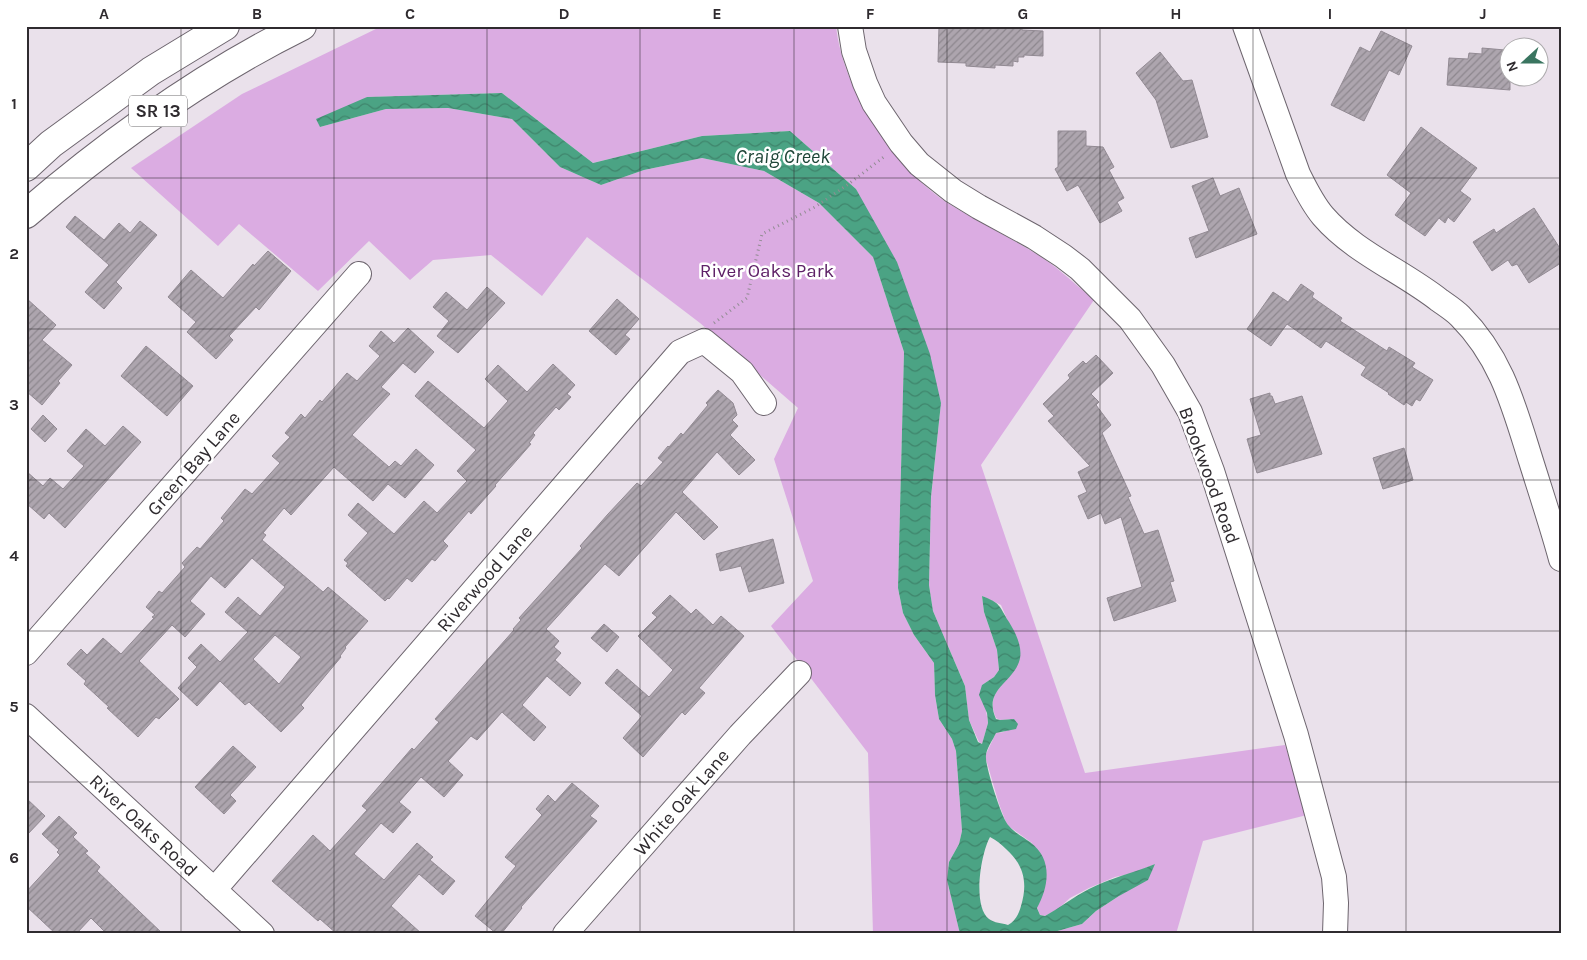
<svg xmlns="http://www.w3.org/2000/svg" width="1587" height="960" viewBox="0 0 1587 960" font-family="Karla,sans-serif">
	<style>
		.park { fill: #dbace2 }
		.water { fill: url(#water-waves); fill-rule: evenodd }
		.building { fill: url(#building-hatch); stroke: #928a93; fill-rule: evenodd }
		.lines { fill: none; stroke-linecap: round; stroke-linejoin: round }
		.minor-casing { stroke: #6d656e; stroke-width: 26 }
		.major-casing { stroke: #6d656e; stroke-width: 30 }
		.path { stroke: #928c93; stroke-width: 3; stroke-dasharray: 1 4; stroke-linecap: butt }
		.minor { stroke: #fff; stroke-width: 24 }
		.major { stroke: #fff; stroke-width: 28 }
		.grid { fill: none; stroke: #2f2b2f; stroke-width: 1; stroke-opacity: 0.55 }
		.labels { text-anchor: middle; stroke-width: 5; stroke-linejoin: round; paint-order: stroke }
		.shield { fill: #fff; stroke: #6d6b6d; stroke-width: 1 }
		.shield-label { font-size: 18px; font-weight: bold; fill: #2f2b2f }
		.park-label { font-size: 19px; fill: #5e2167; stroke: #fff }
		.street-label { font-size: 19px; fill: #2f2b2f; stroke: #fff }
		.water-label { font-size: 20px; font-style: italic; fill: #1f4638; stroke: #fff }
		.neatline { fill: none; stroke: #2f2b2f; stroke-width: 2 }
		.grid-label { font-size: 16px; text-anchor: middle; font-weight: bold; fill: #2f2b2f }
	</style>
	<defs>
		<pattern id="water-waves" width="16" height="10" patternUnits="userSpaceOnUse" patternTransform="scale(1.25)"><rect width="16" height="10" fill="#4ba384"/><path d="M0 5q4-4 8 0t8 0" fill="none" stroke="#3f856c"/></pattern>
		<pattern id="building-hatch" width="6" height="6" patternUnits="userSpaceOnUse" patternTransform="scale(1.25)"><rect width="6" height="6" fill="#ada5ae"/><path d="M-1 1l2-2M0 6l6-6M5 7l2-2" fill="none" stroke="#8d878e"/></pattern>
	</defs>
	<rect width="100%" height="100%" fill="#eae1eb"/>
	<!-- park -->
	<path class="park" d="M382,26h454c7,64 57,140 110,176 31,20 64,35 95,55 19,12 36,29 53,43l-113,165 104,308 200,-28 22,70 -104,26 -27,93h-129l35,-10 14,-13 23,-15 36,-32 -21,9 -19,4 -26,11 -19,10 -12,11 -13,7 -5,-1 -3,-8 3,-6 -8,-58 -25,-18 -8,-21 -14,-48 11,-23 8,-1 10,-13 -14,1 -4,-2c-9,-20 2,-29 15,-44l-4,-55 -6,-14 -19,-9 2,16 13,38 2,20 -5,7 -12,8 6,38 -6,21 -3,-2 -10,-22 -4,-34 -32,-75 -4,-26 2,-87 10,-95 -85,-214 -66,-58 -88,5 -109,27 -91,-70 -135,4 -47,30 66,-18 62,-1 64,11 48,48 41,18 43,-15 58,-12 62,13 55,32 54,54 31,95 -6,236 5,25 11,22 20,28 1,32 4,24 13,20 4,12 6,80 -3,13 -10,18 -2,18 13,54h-87l-5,-181 -97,-127 42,-45 -39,-122 24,-51 -98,-85 -113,-86 -45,59 -51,-41 -58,5 -23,20 -41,-39 -51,50 -79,-67 -21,22 -87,-78 111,-74z"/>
	<!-- water -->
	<path class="water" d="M502,93l91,70 109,-27 88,-5 66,58 41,73 33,92 11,49 -10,94 -2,88 4,26 32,75 4,34 9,22 4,2 6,-21 -1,-10 -8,-18 3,-10 12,-8 5,-7 -2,-20 -13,-38 -2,-16c19,7 17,10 27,26 6,10 15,26 10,40 -8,22 -36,28 -23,57l4,1 14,-1 4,5 -2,5 -20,4c-3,7 -11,17 -10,25 0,10 16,62 23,68 6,7 14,11 21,16 23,17 19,44 7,66l3,7 5,1c15,-8 28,-19 44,-27 21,-11 44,-16 66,-25l-7,16 -29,16 -23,15 -14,13 -35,10h-87l-13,-54 2,-18 10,-18 3,-13 -6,-80 -4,-12 -13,-20 -4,-24 -1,-32 -20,-28 -11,-22 -5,-25 6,-236 -31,-95 -54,-54 -55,-32 -62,-13 -58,12 -43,15 -41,-18 -48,-48 -64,-11 -62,1 -66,18 -4,-8 51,-22zM990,837c6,3 11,7 16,12 18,16 22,34 15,57 -2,8 -6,15 -13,19 -6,-2 -14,-2 -19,-6 -17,-13 -8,-66 1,-82z"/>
	<!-- building -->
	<path class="building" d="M939,26h83v4l21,1v25l-19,-1v2h-6v5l-5,-1v5l-18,-1v3l-29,-2v-3l-28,-1z
		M1381,31l31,15 -13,29 -10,-5 -25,51 -33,-16 29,-58 10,5z
		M1482,48l23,2v2h5v38l-63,-5 2,-27 19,1 1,-6 13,1z
		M1160,52l23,29 9,-1 16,57 -37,11 -15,-48 -20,-27z
		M1421,127l56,41 -17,23 11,8 -17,23 -6,-5 -3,6 -6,-5 -14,18 -30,-21 16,-22 -24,-18z
		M1058,131h28v15l17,1 11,20 -5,3 15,28 -7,4 5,9 -22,12 -22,-38 -11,6 -12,-22 3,-2z
		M1213,178l7,18 19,-8 18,46 -61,24 -7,-20 20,-7 -17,-45z
		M1534,208l27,42v13l-32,20 -12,-19 -5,2 -4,-6 -16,11 -19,-29 21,-13 2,4z
		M75,216l29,24 15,-17 11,10 10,-12 17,14 -41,47 6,6 -18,21 -19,-17 24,-27 -43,-38z
		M268,251l23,20 -32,39 -3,-3 -27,29 4,4 -17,19 -29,-27 9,-10 -28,-25 23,-27 32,28 30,-34 1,2z
		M1301,284l13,9 -2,4 30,21 -2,3 47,30 2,-4 26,16 -3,4 21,13 -13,21 -4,-2 -4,7 -6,-4 -2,3 -16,-11 1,-1 -28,-18 5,-8 -40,-26 -5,7 -34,-24 -16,22 -24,-17 26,-37 15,10z
		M487,287l18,16 -47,50 -21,-17 12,-15 -16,-14 13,-15 21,18z
		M26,298l30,27 -14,15 30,25 -14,16 2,2 -18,22 -16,-14z
		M617,299l22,20 -14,16 5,4 -14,16 -27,-24z
		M408,328l26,24 -19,21 -12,-10 -22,24 9,7 -38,41 37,32 6,-6 6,5 15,-17 18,16 -29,33 -17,-14 -15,17 -39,-34 -43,48 -7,-7 -21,25 3,2 -4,5 61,52 5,-5 40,34 -23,26 1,1 -6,8 1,1 -40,48 3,3 -23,24 -32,-30 -4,3 -25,-24 -23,25 -19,-18 19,-21 -9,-9 13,-14 19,18 28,-30 -23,-20 13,-15 22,19 25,-29 -33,-29 -27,30 -14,-12 -21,25 15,13 -20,23 -13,-12 -33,36 40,38 -20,20 -3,-2 -18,20 -31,-29 2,-1 -25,-23 2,-3 -19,-17 14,-15 6,6 16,-17 18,16 33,-36 -2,-1 3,-2 -9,-8 13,-16 3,2 23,-26 -3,-4 15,-16 3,2 24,-28 -3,-3 24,-29 7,5 28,-31 -8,-7 18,-19 -5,-4 16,-19 4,4 15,-18 2,2 25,-29 10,8 23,-25 -11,-10 12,-15 13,12zM275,635l26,22 -22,27 -26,-25z
		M146,346l47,40 -26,30 -46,-40z
		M1096,355l17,18 -22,21 8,8 -3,3 15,20 -9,8 29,63 -3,1 16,37 14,-4 16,51 -4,1 6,19 -62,20 -7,-23 35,-11 -21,-70 -16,7 -4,-11 -13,6 -10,-23 9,-4 -9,-20 12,-6 -42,-45 6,-5 -11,-12 27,-26 -2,-3 15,-14 3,3z
		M553,364l22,21 -8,9 4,3 -12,13 -3,-3 -23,26 2,2 -6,8 2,1 -36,41 1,1 -25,28 -2,-3 -26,30 5,5 -13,15 -3,-2 -20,23 -5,-4 -18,21 -1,-1 -3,3 -39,-35 2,-3 -4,-3 24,-27 -20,-18 10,-12 36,31 30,-33 13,12 30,-32 -10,-10 19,-21 -61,-54 13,-15 56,47 24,-27 -23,-22 13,-14 29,27z
		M718,390l15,13 4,12 -5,5 6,6 -8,9 25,25 -16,15 -22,-23 -35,40 36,35 -14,13 -28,-28 -57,64 -14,-12 -59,65 13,12 -5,6 7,6 -6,7 26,23 -11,13 -23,-20 -25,29 24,22 -12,14 -32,-29 -25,28 -6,-4 -23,25 15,14 -19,22 -23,-20 -22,25 12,10 -18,21 -12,-10 -27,31 30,26 33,-37 16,14 -3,3 25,21 -12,14 -24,-21 -28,32 31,28h-85l-17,-15 -2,2 -46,-40 41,-46 17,16 37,-41 -5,-4 50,-58 2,2 25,-28 -4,-3 79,-89 -1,-1 8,-9 -2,-2 63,-70 -2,-2 28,-32 29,-31 4,3 22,-24 -5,-4 10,-12 1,1 12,-14 2,2 25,-30 -2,-2z
		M1270,393v3h2l3,8 27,-8 20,58 -65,19 -10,-34 14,-4 -11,-36z
		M43,415l14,14 -12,13 -14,-13z
		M123,426l18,16 -76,86 -16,-15 -5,6 -18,-16v-32l17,15 7,-8 13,11 21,-23 -17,-15 19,-22 19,17z
		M1404,448l9,32 -30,9 -10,-31z
		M773,539l11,44 -35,9 -8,-26 -21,5 -4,-17z
		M670,595l21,19 5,-5 17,16 8,-9 23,20 -45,52 6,5 -20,22 -3,-3 -39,45 -20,-19 19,-22 -37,-33 12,-14 32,28 24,-27 -35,-34 19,-19 -5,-4z
		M604,624l15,13 -12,15 -16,-14z
		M233,746l23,21 -26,28 6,6 -12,13 -29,-27z
		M572,783l27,23 -9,10 7,5 -76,86 1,1 -21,26h-4l-22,-18 41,-50 -11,-9 37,-42 -6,-6 12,-14 7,7z
		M26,798l19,18 -19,20z
		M59,816l18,17 -4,4 15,14 -3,2 15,14 -3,4 66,63h-56l-16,-16 -15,16h-20l-30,-28v-14l34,-37 -3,-3 2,-2 -17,-16z"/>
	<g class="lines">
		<!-- minor casing -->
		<g class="minor-casing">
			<path id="minor" d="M850,26l4,25 11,32 9,20 27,40 18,21 34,27 26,16 55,30 29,19 17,13 50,50 33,46 27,47 22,59 84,264 38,142 2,26 -1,31
				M1245,26l53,148c7,14 14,29 25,42 31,36 79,55 116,84 7,5 15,10 21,16 42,42 54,91 71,145 10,32 21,65 30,98
				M26,653l333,-379
				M26,716l236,218
				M214,890l466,-538 24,-11 38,31 22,31
				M565,934l175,-199 59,-62"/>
		</g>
		<!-- major casing -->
		<g class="major-casing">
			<path id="major" d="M26,167l25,-23 100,-73 74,-45
				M26,214c85,-73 175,-138 276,-188"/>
		</g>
		<!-- path -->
		<path class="path" d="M714,323l33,-25 15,-64 53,-27 35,-24 35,-27"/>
		<!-- minor -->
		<use href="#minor" class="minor"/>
		<!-- major -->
		<use href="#major" class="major"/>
	</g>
	<!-- grid -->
	<path class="grid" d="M181,26v908M334,26v908M487,26v908M640,26v908M794,26v908M947,26v908M1100,26v908M1253,26v908M1406,26v908M26,178h1535M26,329h1535M26,480h1535M26,631h1535M26,782h1535"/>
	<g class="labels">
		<!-- shield labels -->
		<rect class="shield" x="129" y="95.5" width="58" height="31" rx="4"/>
		<g class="shield-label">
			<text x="158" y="117">SR 13</text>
		</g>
		<!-- park labels -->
		<g class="park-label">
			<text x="767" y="277">River Oaks Park</text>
		</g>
		<!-- street labels -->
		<g class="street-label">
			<text transform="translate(193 463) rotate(-49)" y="7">Green Bay Lane</text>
			<text transform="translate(1210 475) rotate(70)" y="7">Brookwood Road</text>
			<text transform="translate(484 578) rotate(-49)" y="7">Riverwood Lane</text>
			<text transform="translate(681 802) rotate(-49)" y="7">White Oak Lane</text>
			<text transform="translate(144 825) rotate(43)" y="7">River Oaks Road</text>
		</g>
		<!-- water labels -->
		<g class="water-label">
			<text x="783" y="163">Craig Creek</text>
		</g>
	</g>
	<!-- border -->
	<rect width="1587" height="960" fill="none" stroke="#ffffff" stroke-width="55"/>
	<!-- north arrow -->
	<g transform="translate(1524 62) rotate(249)"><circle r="24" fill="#ffffff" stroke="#acaaac"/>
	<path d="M0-4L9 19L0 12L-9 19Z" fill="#3a7560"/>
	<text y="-8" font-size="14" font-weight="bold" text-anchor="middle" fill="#2f2b2f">N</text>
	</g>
	<rect x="28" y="28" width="1532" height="904" class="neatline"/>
	<g class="grid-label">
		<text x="104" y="19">A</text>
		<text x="257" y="19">B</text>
		<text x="410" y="19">C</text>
		<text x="564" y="19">D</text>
		<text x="717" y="19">E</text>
		<text x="870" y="19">F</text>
		<text x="1023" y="19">G</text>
		<text x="1176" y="19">H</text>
		<text x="1330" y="19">I</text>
		<text x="1483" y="19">J</text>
		<text x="14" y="109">1</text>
		<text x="14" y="259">2</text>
		<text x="14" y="410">3</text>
		<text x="14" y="561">4</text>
		<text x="14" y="712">5</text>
		<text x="14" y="863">6</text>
	</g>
</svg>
